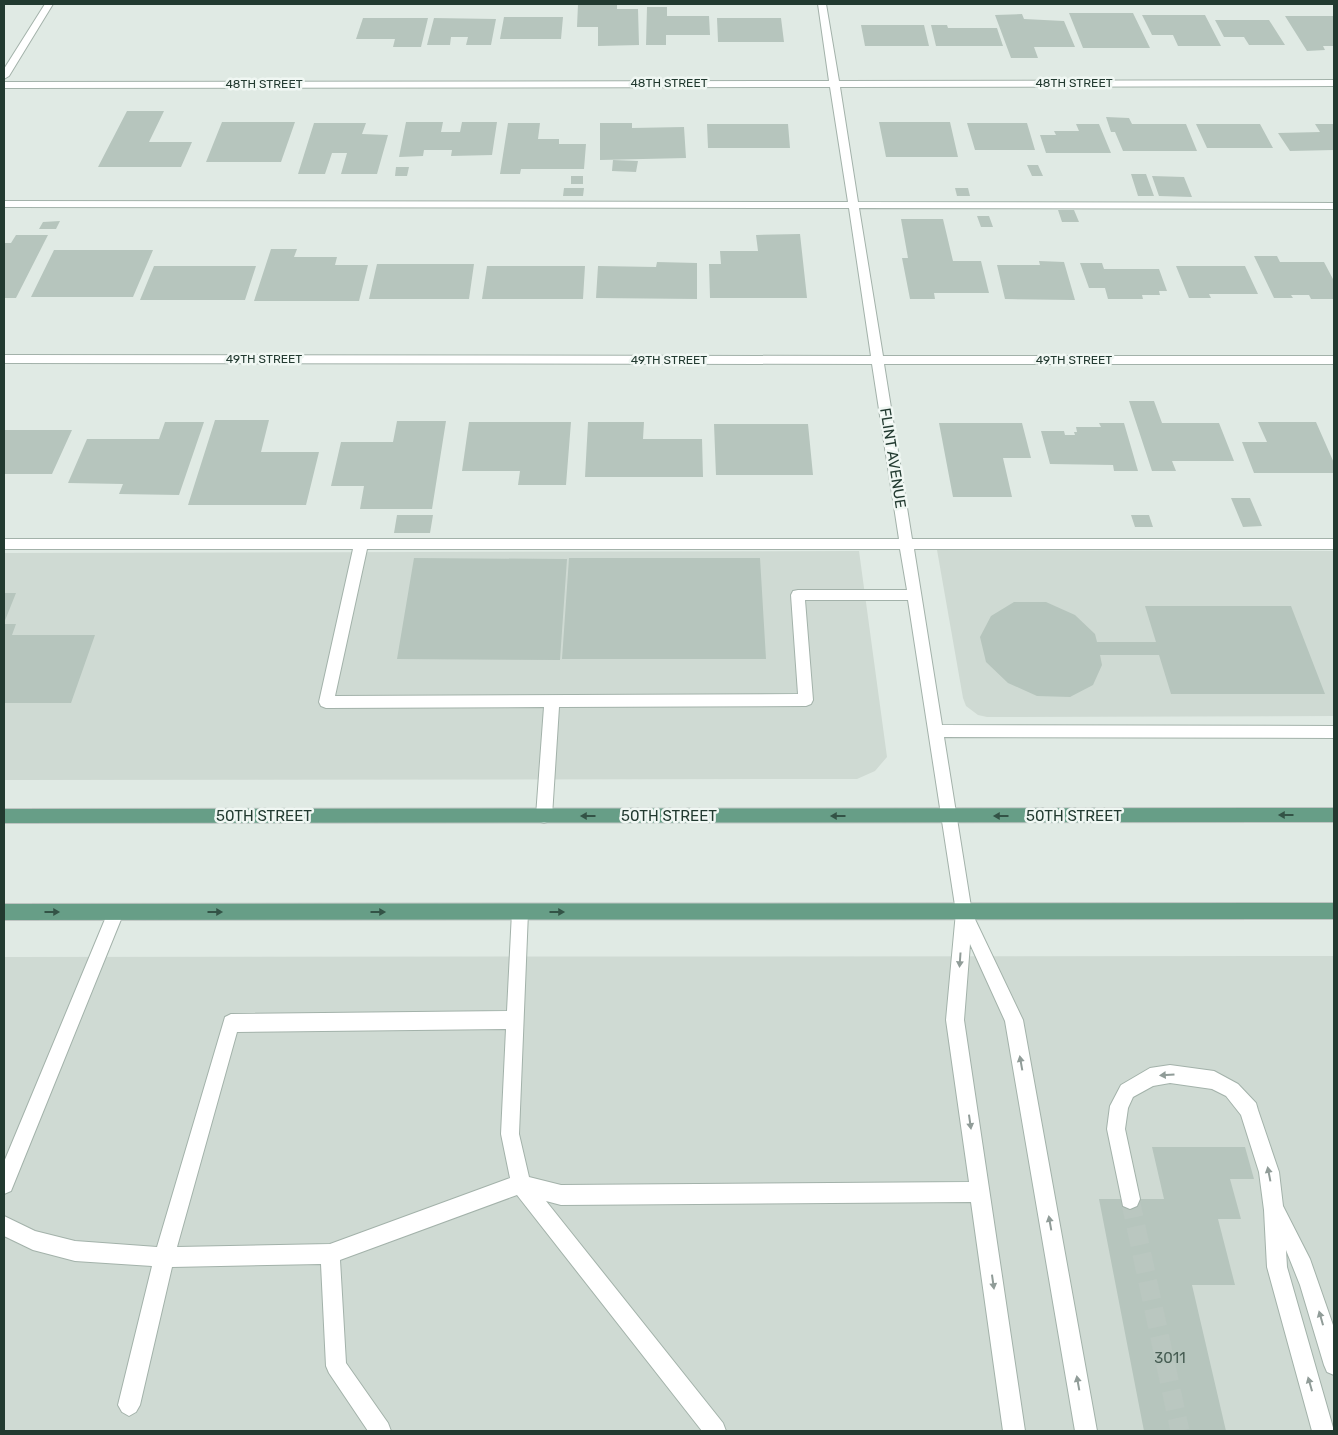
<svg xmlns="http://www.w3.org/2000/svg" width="1338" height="1435" viewBox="0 0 1338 1435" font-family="Rubik,sans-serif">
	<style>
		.built { fill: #cfdad3 }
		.building { fill: #b6c5bd }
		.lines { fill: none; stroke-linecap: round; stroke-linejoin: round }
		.minor-tunnel { stroke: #bac7c0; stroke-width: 19; stroke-dasharray: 19 9; stroke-linecap: butt }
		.minor-casing { stroke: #a3b2aa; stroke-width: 2 }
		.major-casing { stroke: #bdc4c1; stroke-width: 2 }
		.minor { fill: #fff; fill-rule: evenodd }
		.major { fill: #679e87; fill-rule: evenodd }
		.oneway { fill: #335346 }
		.oneway2 { fill: #909c98 }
		.labels { text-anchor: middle; stroke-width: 5; stroke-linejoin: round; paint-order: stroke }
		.far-street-label { font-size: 12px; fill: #223a30; stroke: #f0f7f3 }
		.street-label { font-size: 15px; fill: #223a30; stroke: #f0f7f3 }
		.near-number-label { font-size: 15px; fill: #475d53 }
	</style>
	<rect width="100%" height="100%" fill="#e0eae4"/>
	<!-- built -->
	<path class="built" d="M937,550l397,1v165l-347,1 -9,-2 -12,-9 -3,-8z
		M859,551l28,206 -12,14 -18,8 -853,1v-227z
		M1334,956v475h-1330v-474z"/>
	<!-- building -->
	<path class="building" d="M578,4h39v5h21l1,36 -41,1v-19h-21z
		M647,7h20v9h42l1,19h-44v10h-20z
		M1069,13h64l17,35h-67z
		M1022,14l2,5 40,2 11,26h-41l4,11h-27l-16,-43z
		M1142,15h63l16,31h-43l-5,-11h-21z
		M1285,16h49v30h-11l2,4 -18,1z
		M504,17h59l-2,22h-61z
		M363,18h65l-7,29h-28l2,-8h-39z
		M434,18l62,1 -5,26h-25l2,-8h-17l-1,8h-23z
		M717,18h64l3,24h-66z
		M1215,20h54l16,25h-36l-5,-8h-20z
		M861,25h63l5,21h-64z
		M931,25h16l1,3h49l6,18h-67z
		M127,111h37l-15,31h43l-11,25h-83z
		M1106,117l23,1 3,6h54l11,27h-74l-8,-19h-4z
		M222,122h73l-14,40h-75z
		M406,122h37l-2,10h19l2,-10h35l-5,33 -41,1 1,-6h-28l-1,6 -24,1z
		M879,122h71l8,35h-72z
		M314,123h52l-4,11 26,1 -11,39h-36l6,-21h-15l-7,21h-27z
		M508,123h32l-2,16h21v5h27l-2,25h-63l-1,5h-20z
		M600,123h32v5l52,-1 2,31 -86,2z
		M967,123h60l8,27h-60z
		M707,124h81l2,24h-82z
		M1076,124h23l12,29h-65l-6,-18h16l-2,-4h25z
		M1196,124h64l13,24h-66z
		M1315,124h19v26l-44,1 -12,-18 42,-1z
		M613,160l25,1 -2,11 -24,-1z
		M1027,165h11l5,11h-11z
		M396,167h13l-2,9h-12z
		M1131,174h15l8,22h-16z
		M571,176h12v8h-12z
		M1152,176l32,1 8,20 -33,-1z
		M564,188h20l-1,8h-20z
		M955,188h13l2,8h-13z
		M1058,210h16l5,12h-17z
		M977,216h12l4,11h-12z
		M901,219h42l10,42h28l8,32h-55l1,6h-25l-8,-41h6z
		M60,221l-4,8h-17l4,-7z
		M800,234l7,64h-97l-1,-34h12l-1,-13h38l-2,-16z
		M16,235h32l-32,63h-12v-55h7z
		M271,249h26l-3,8h43l-2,8h33l-9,36h-105z
		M54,250h99l-20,47h-102z
		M1254,256h23l3,6h44l10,19v18h-23l-2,-4h-18l2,3h-19z
		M1039,261l25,1 11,38 -70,-1 -8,-34h43z
		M657,262l40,1v36l-101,-1 2,-32 58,1z
		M1080,263h22l2,6h55l8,22h-8l1,4h-18l1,4h-35l-3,-11h-16z
		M377,264h97l-5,35h-100z
		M154,266h102l-11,34h-105z
		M487,266h98l-2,33h-101z
		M1176,266h69l13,28h-49l2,4h-22z
		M1129,401h25l8,22h57l15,38h-62l4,10h-24z
		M215,420h54l-8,32h58l-13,53h-118z
		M397,421h49l-14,88h-72l4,-23h-33l10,-44h52z
		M165,422h39l-25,73 -60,-1 4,-10 -55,-1 19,-44h72z
		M469,422h102l-5,63h-48l2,-14h-58z
		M588,422h56l-1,17h59l1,38h-118z
		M1258,422h58l18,41v10h-80l-12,-31h25z
		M939,423h83l9,35h-28l9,39h-59z
		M1099,423h25l14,48h-24l-1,-6 -63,-1 -9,-33h23l1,4h10l-1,-3h3l-1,-5h25z
		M714,424h94l5,51h-97z
		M4,430h68l-20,44h-48z
		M1231,498h19l12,28 -19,1z
		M397,515h36l-3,18h-36z
		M1131,515h18l4,12h-18z
		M414,558l153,1 -7,101 -163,-1z
		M569,558h191l6,101h-204z
		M4,593h12l-12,30z
		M1014,602h32l29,13 20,19 2,8h59l-11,-36h146l34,88h-154l-12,-39h-59l2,10 -9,20 -23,12 -33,-1 -29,-13 -22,-21 -6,-25 11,-21z
		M4,624h12l-4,11h83l-24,68h-67z
		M1152,1147h93l9,32h-24l11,40h-23l17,66h-43l34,146h-82l-45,-232h65z"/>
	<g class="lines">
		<!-- minor-tunnel -->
		<path class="minor-tunnel" d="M1130,1199l50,232"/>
		<!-- minor casing -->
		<g class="minor-casing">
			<path id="minor" d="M45,4h8l-44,72 -5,3v-10z
				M818,4h8l13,77 495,-1v6l-494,1 18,115 476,1v6l-475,-1 24,148h451v8h-450l28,175h422v10h-420l28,176 392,1v12l-390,-1 28,176 51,107 74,411h-22l-70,-410 -35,-77 -6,76 61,411h-22l-32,-229 -410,3 -15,-4 177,222 3,8h-24l-185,-236 -177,65 6,103 42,60 3,8h-23l-39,-58 -3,-7 -5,-102 -149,3 -32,138 -4,7 -7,4 -7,-4 -4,-7 34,-139 -77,-5 -42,-11 -29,-14v-20l31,15 40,10 82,6 68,-230 6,-3 276,-3 5,-99 2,-6 6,-2 6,2 2,6 -9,222 10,43 32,8 408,-3 -23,-162 10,-108 -48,-312h-103l8,100 -2,4 -5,2 -247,1 -7,109 -2,5 -6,2 -6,-2 -2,-5 8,-109 -218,1 -5,-2 -2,-4 34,-153h-349v-10h895l-27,-175 -868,-1v-8l867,1 -22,-148 -845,-1v-6l844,1 -18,-115 -826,1v-6l825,-1zM367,549h533l7,41h-109l-5,1 -2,4 7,99 -463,2zM506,1029l-5,105 9,44 -180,66 -153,3 60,-215z
				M116,904l6,2 2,6 -113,279 -7,3v-32l104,-250 2,-6z
				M1170,1065l44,6 24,13 18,19 2,7 21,62 4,34 27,53 23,66 1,50 -7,-3 -3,-7 -24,-80 -14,-35 1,17 47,164h-22l-45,-164 -3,-57 -5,-38 -18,-57 -15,-19 -14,-7 -42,-6 -17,3 -20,11 -5,11 -3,21 15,70 -3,7 -7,3 -7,-3 -16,-77 3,-23 11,-21 29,-17z"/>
		</g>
		<!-- major casing -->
		<g class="major-casing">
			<path id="major" d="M1334,808v14l-1330,1v-14z
				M1334,903v16l-1330,1v-16z"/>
		</g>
		<!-- minor -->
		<use href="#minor" class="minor"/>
		<!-- major -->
		<use href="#major" class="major"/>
	</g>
	<!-- one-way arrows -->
	<defs><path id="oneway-solid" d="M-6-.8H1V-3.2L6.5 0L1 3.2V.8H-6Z" transform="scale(1.25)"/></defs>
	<g class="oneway">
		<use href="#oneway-solid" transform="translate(1286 815) rotate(180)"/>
		<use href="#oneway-solid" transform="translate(588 816) rotate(180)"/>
		<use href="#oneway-solid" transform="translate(838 816) rotate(180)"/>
		<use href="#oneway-solid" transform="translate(1001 816) rotate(180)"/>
		<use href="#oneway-solid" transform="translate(52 912)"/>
		<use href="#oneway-solid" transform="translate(215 912)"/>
		<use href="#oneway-solid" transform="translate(378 912)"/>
		<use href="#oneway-solid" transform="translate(557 912)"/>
	</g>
	<g class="oneway2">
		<use href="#oneway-solid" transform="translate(960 960) rotate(94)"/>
		<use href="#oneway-solid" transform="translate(1021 1063) rotate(-100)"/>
		<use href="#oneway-solid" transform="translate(1167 1075) rotate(176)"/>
		<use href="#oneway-solid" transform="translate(970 1122) rotate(82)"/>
		<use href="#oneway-solid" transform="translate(1269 1174) rotate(-101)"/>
		<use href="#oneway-solid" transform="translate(1050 1223) rotate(-100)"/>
		<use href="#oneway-solid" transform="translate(993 1282) rotate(82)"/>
		<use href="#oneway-solid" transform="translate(1321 1318) rotate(-106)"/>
		<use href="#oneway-solid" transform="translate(1078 1383) rotate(-100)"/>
		<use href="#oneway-solid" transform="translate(1310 1384) rotate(-106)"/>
	</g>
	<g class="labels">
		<!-- far-street labels -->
		<g class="far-street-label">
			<text x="669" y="87">48TH STREET</text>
			<text x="1074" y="87">48TH STREET</text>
			<text x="264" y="88">48TH STREET</text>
			<text x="264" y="363">49TH STREET</text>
			<text x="669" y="364">49TH STREET</text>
			<text x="1074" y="364">49TH STREET</text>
		</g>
		<!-- street labels -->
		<g class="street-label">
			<text transform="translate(893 458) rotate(81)" y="5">FLINT AVENUE</text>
			<text x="264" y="821">50TH STREET</text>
			<text x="669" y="821">50TH STREET</text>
			<text x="1074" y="821">50TH STREET</text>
		</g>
		<!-- near-number labels -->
		<g class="near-number-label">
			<text x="1170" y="1363">3011</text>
		</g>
	</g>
	<!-- border -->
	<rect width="1338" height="1435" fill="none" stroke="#223a30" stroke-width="10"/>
</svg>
